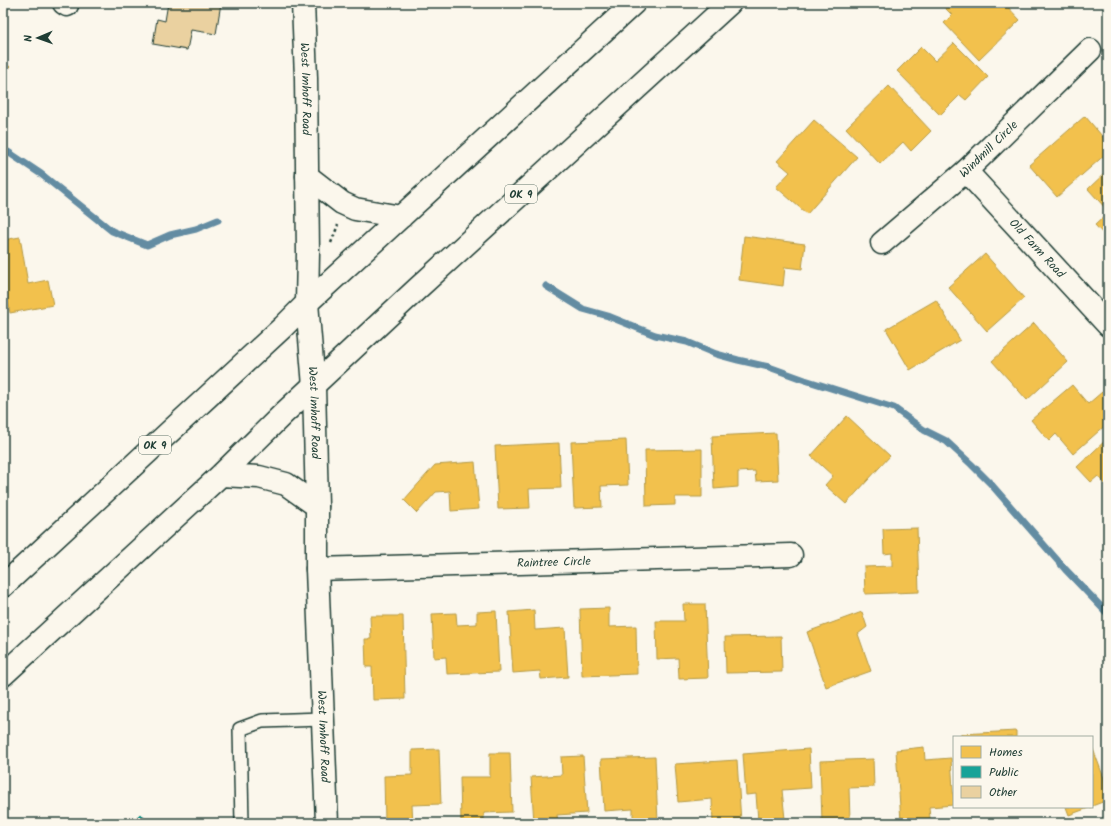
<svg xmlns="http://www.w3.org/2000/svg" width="1111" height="826" viewBox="0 0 1111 826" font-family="Kalam,sans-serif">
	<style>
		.homes { fill: #f2c14e; stroke: #b39946 }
		.public { fill: #17a398; stroke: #19847a }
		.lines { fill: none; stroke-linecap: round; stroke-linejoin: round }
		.stream { stroke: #638ca2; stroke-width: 7 }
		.building { fill: #ead1a0; stroke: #1f3d34 }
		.service-casing { stroke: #1f3d34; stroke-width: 16 }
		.minor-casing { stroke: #1f3d34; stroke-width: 25 }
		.tertiary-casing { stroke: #1f3d34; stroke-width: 25 }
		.trunk-casing { stroke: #1f3d34; stroke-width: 25 }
		.path { stroke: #1f3d34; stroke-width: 2.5; stroke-dasharray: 3 3; stroke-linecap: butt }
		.service { stroke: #fbf7ec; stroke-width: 13 }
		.minor { stroke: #fbf7ec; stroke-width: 22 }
		.tertiary { stroke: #fbf7ec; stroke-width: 22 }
		.trunk { stroke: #fbf7ec; stroke-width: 22 }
		.labels { text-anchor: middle; stroke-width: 4; stroke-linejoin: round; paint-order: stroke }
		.shield { fill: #fbf7ec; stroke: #61756b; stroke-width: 1 }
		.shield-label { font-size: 11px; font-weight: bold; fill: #1f3d34 }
		.street-label { font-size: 12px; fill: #1f3d34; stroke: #fbf7ec }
	</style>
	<rect width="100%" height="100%" fill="#fbf7ec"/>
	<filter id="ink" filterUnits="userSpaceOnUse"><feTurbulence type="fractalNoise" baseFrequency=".025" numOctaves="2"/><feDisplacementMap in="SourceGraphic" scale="8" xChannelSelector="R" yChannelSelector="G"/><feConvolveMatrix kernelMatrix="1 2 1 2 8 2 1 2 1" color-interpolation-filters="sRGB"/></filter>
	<g filter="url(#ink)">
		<!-- homes -->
		<path class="homes" d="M945,3h59l16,17 -41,40 -35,-37 8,-8 -10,-10z
			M954,43l34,34 -22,23 -6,-5 -20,20 -43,-44 24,-24 14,14z
			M3,61l7,6 -7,8z
			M889,86l42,45 -20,20 -8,-9 -23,22 -34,-36z
			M1085,116l23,27v9l-51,45 -28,-32z
			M814,120l43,37 -50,57 -31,-27 14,-15 -13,-11z
			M1108,170v41l-20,-22z
			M1108,213v26l-13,-14z
			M744,236l61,8 -3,25 -17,-2 -2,19 -44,-6z
			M20,237l8,47 20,-4 5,25 -43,8 -4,-22h-3v-51z
			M985,254l39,44 -37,33 -39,-44z
			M936,300l24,40 -50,30 -24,-41z
			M1034,323l34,39 -41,38 -35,-39z
			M1072,385l16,19 14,-12 6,7v24l-35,31 -17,-20 -7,7 -18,-21z
			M847,416l43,40 -44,48 -21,-19 8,-9 -22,-20z
			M776,433l2,47 -22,1 -1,-10 -17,1v15l-24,2 -2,-53z
			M1108,438v49l-10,-11 -7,6 -14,-15z
			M626,440l2,45 -27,1 1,21 -28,1 -3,-66z
			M559,443l2,45 -32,1 1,19 -32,1 -3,-63z
			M702,449v48h-27v8l-29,1 -1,-56z
			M475,462l4,47 -28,2 -1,-20 -14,1 -19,21 -13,-13 31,-35z
			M917,528l2,64 -54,2 -1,-27 28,-1v-13l-8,1 -1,-25z
			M683,604h22l3,74 -29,1 -1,-21 -21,1 -1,-38h28z
			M609,608v19l27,-1 1,48 -55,2 -2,-67z
			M534,610l1,20 30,-2 3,49 -27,2 -1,-8 -27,2 -4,-61z
			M496,611l3,61 -52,2 -1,-17 -12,1 -2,-44 24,-1 1,12 20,-1v-12z
			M862,612l5,15 -9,7 13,37 -45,16 -19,-55z
			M370,616h33l2,83 -32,1 -1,-33h-6l-1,-28h6z
			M781,636l1,36 -56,1 -1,-36z
			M1016,731v6h-55v-3z
			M924,747l1,13 26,-2 3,47 -25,2 1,12 -29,2 -5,-71z
			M439,749l2,55 -29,1 1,18h-28l-1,-47 28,-1v-25z
			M809,749l2,39 -29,2 3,29 -27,2 -2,-27 -10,1 -3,-41z
			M1093,749l15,40v11l-16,6v-56z
			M490,753h20l2,59 -28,1v10h-23l-1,-46h30z
			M583,756l4,57 -30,2 1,8h-24l-3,-46 31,-2 -1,-18z
			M655,757l3,65 -25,1v-14l-29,2 -3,-52z
			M873,759l1,28 -25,1 1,33 -28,1 -2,-61z
			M737,760l4,62 -28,1 -1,-24 -34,3 -3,-38z
			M1066,807h25l-22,8z"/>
		<!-- public -->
		<path class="public" d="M140,814l10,9h-18z"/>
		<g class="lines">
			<!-- stream -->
			<path class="stream" d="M3,152h5l33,22 71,57 35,14 23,-10 26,-6 22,-9
				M546,286l37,23 25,7 47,19 32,7 29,12 22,6 31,7 36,13 89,28 30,22 22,11 25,23 19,19 75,86 43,45"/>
		</g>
		<!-- building -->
		<path class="building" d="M168,3h53l-5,31 -25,-4 -4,20 -34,-6 4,-25 8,2z"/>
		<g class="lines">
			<!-- service casing -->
			<g class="service-casing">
				<path id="service" d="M242,823l-2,-94 22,-8 61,-2"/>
			</g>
			<!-- minor casing -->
			<g class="minor-casing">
				<g id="minor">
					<path d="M64,3l3,2"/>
					<path id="s1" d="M966,171l142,154"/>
					<path id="s2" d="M882,243l84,-72 124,-121"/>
					<path id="s3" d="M317,569l474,-14"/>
				</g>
			</g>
			<!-- tertiary casing -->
			<g class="tertiary-casing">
				<g id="tertiary">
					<path id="s4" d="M303,3l3,75 2,175 -1,50 7,83 3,120v63l10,254"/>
				</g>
			</g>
			<!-- trunk casing -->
			<g class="trunk-casing">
				<path id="trunk" d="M307,176l35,27 13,6 46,8
					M221,475l38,2 27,7 31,22
					M3,586l280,-259 24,-24 327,-300
					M3,675l218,-200 63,-62 133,-124 313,-286"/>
			</g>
			<!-- path -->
			<path class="path" d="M331,243l7,-18"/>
			<!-- service -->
			<use href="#service" class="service"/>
			<!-- minor -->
			<use href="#minor" class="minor"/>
			<!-- tertiary -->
			<use href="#tertiary" class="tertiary"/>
			<!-- trunk -->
			<use href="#trunk" class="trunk"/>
		</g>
	</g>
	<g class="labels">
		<!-- shield labels -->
		<g class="shield">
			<rect x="505" y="185" width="32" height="18" rx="3"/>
			<rect x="139" y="436" width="32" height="18" rx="3"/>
		</g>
		<g class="shield-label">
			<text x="521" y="198">OK 9</text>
			<text x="155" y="449">OK 9</text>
		</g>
		<!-- street labels -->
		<g class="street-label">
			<text dy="4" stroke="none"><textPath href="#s4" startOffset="86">West Imhoff Road</textPath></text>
			<text dy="4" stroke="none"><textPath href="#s2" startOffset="142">Windmill Circle</textPath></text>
			<text dy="4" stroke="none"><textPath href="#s1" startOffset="105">Old Farm Road</textPath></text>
			<text dy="4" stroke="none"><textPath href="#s4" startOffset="410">West Imhoff Road</textPath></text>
			<text dy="4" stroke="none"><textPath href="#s3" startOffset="237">Raintree Circle</textPath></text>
			<text dy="4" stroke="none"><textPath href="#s4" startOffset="734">West Imhoff Road</textPath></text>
		</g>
	</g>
	<!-- margin -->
	<rect width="1111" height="826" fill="none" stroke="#fbf7ec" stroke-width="16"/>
	<rect x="8" y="8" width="1095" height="810" fill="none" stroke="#1f3d34" stroke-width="1.5" filter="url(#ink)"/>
	<!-- legend -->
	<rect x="953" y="736" width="140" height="72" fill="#fbf7ec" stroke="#a3ada2"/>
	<rect x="961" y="746" width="20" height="12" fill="#f2c14e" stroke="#a3ada2"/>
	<text x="989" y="756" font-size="12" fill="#1f3d34">Homes</text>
	<rect x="961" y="766" width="20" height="12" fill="#17a398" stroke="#a3ada2"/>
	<text x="989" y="776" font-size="12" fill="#1f3d34">Public</text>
	<rect x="961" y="786" width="20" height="12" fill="#ead1a0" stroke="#a3ada2"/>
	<text x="989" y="796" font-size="12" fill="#1f3d34">Other</text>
	<!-- north arrow -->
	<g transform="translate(38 38) rotate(268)" stroke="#fbf7ec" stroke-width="3" paint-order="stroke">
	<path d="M0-3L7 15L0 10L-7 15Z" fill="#1f3d34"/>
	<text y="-6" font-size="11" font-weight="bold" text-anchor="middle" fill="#1f3d34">N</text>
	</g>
</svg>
